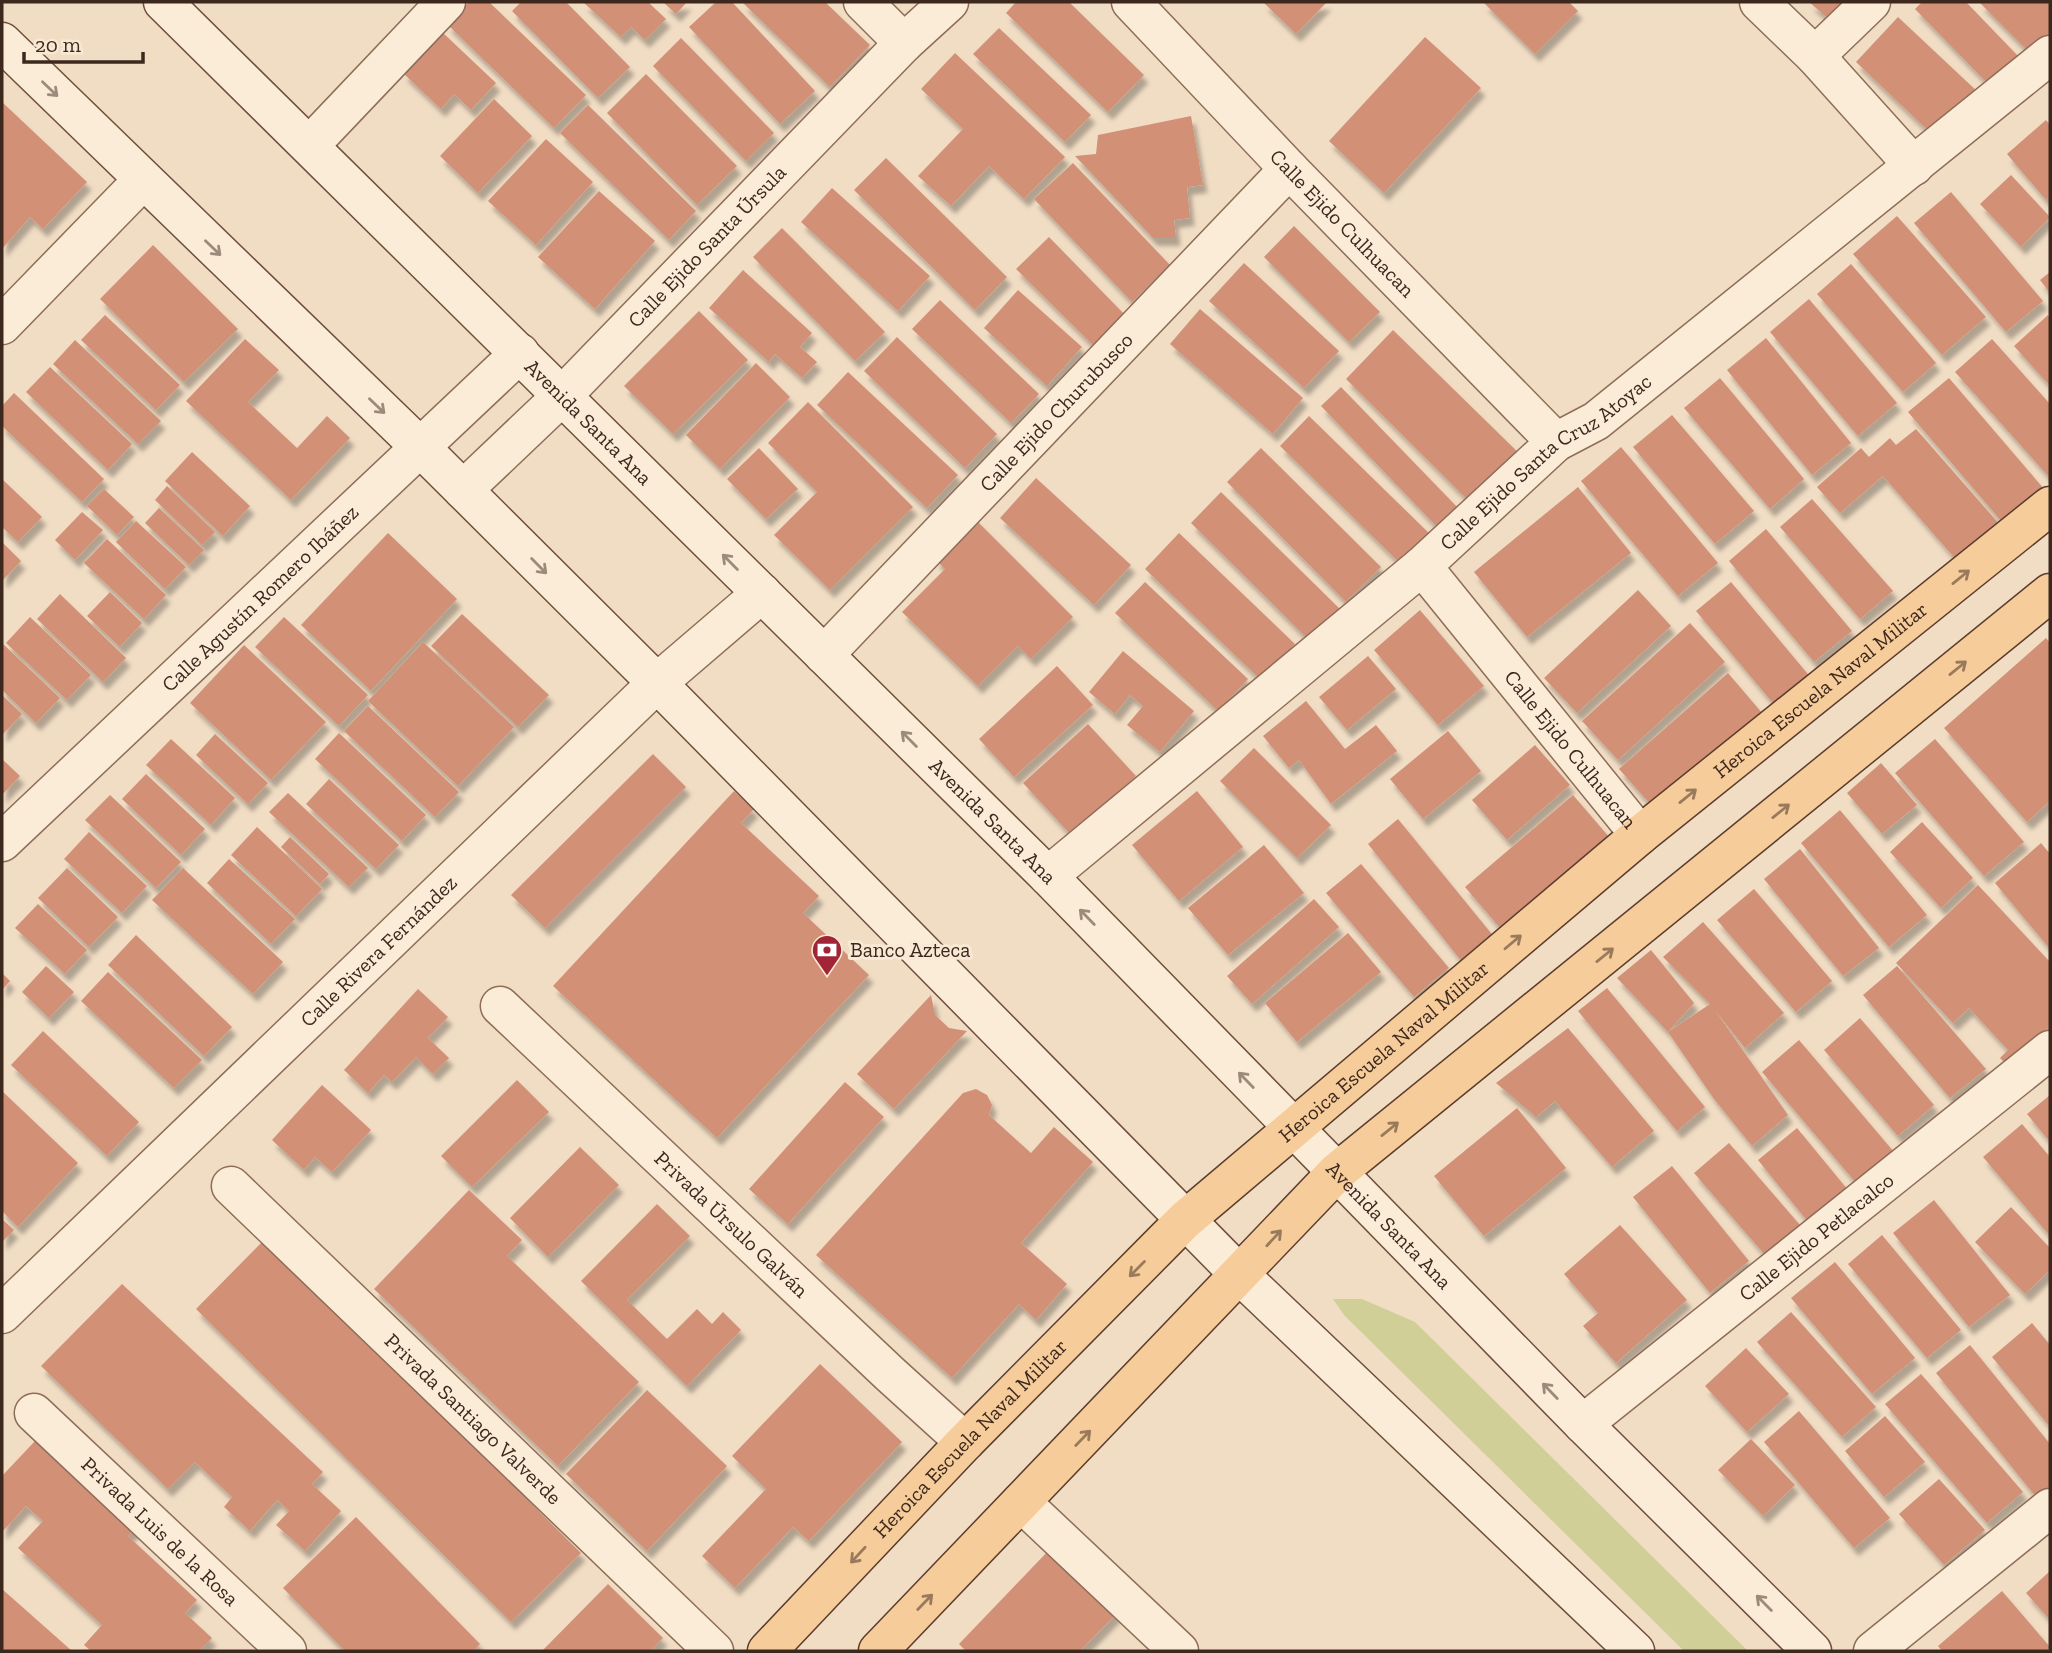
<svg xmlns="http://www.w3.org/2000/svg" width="2052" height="1653" viewBox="0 0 2052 1653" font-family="'Zilla Slab',serif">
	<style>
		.green { fill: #d0cf97 }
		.building { fill: #d29077; filter: url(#shadow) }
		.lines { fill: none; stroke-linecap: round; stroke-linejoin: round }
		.street-casing { stroke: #8e6d59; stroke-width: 41 }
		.secondary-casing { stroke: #6f4e3c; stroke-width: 41 }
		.primary-casing { stroke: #5b3c2d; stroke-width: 41 }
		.street { stroke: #fbecd8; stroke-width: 38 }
		.secondary { stroke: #fbecd8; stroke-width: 38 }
		.primary { stroke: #f6cc9a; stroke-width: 38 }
		.oneway { stroke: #9c8a7b }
		.oneway2 { stroke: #9a7a5c }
		.labels { text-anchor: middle; stroke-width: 6; stroke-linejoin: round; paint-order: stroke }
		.street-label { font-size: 21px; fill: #3d281e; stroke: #f8e9d4 }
		.poi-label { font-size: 21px; fill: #3d281e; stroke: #f8e9d4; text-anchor: start }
	</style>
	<defs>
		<filter id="shadow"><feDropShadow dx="4.5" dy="8" stdDeviation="2" flood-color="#0004"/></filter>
	</defs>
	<rect width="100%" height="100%" fill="#f1ddc4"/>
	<!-- green -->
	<path class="green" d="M1333,1299h29l53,23 333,329h-64l-340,-336z"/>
	<!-- building -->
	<path class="building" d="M469,2h20l97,93 -32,33 -107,-104z
		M521,2h45l64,65 -32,31 -86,-87z
		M583,2h65l18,17 -21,21 -14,-13 -10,10z
		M663,2h24l-11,12z
		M716,2h16l83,89 -35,33 -91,-97z
		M742,2h83l45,43 -40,42z
		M1016,2h53l75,73 -36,37 -102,-99z
		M1263,2h64l-31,32z
		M1483,2h86l9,9 -43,43z
		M1809,2h40l-18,19z
		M1922,2h44l52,54 -30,28 -73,-75z
		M1979,2h71v31l-20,20z
		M1898,17l82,77 -43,45 -81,-77z
		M999,28l92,87 -26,27 -92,-88z
		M441,31l55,52 -25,27 -17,-16 -13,15 -38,-36z
		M1425,37l56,51 -97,105 -55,-52z
		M681,38l93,95 -28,28 -93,-95z
		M955,53l110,104 -41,42 -35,-33 -38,40 -33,-30 45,-47 -42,-40z
		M646,74l91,92 -40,39 -90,-92z
		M494,99l38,37 -54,57 -38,-37z
		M2,102l85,80 -44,47 -13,-12 -28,32z
		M588,105l108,106 -27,29 -109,-107z
		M1191,116l12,69 -16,2 3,31 -16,2 2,18h-23l-78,-82 21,-2 2,-19z
		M2046,120l4,5v71l-4,4 -39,-46z
		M546,139l47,43 -57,63 -48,-44z
		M886,158l121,119 -32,33 -121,-120z
		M1073,163l97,102 -38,37 -98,-103z
		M2011,175l39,42 -29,30 -41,-43z
		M832,188l98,88 -32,35 -97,-89z
		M599,191l56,50 -60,68 -57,-52z
		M1951,192l92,109 -37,31 -92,-109z
		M1897,216l89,101 -44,38 -89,-101z
		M1294,226l86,86 -31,30 -85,-85z
		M782,228l103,104 -30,29 -102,-104z
		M1049,237l78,80 -31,31 -80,-79z
		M153,245l85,84 -54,53 -84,-83z
		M1244,263l95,88 -35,37 -95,-87z
		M1851,264l85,99 -33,29 -86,-98z
		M743,270l69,63 -12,14 17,15 -15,16 -27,-24 -6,8 -60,-54z
		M2050,272v21l-10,-13z
		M1018,290l64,57 -35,39 -63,-58z
		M1809,299l88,104 -39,33 -88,-104z
		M940,300l99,94 -28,29 -99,-94z
		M1200,309l103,89 -30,36 -103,-90z
		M699,311l49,49 -75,74 -49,-48z
		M105,315l75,70 -24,25 -75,-70z
		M2048,315l2,3v68l-36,-40z
		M1393,330l135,132 -58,40 -124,-123z
		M897,337l100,97 -32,34 -101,-97z
		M1766,338l85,105 -39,32 -85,-105z
		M245,339l34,31 -31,32 49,46 30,-32 23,22 -59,62 -105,-99z
		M1992,339l58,65v74l-95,-106z
		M75,340l86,81 -23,23 -85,-80z
		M756,363l34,34 -70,72 -34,-34z
		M50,367l82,77 -24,26 -82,-78z
		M848,372l110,103 -31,33 -110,-103z
		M1720,378l84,101 -34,30 -86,-101z
		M1949,378l95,111 -41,34 -95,-111z
		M1341,387l120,124 -21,19 -119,-124z
		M14,393l90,86 -22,23 -80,-76v-20z
		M808,402l105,105 -83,83 -56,-55 43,-43 -49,-49z
		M1672,415l82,96 -39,33 -82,-97z
		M1309,416l125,122 -29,30 -125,-122z
		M1916,429l85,97 -42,37 -76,-87 -43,37 -23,-26 44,-39 8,9 21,-19 6,7z
		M1621,447l97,116 -40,33 -97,-115z
		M759,448l39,41 -32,30 -39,-40z
		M1261,448l120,119 -35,35 -119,-120z
		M192,452l58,54 -27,30 -58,-55z
		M1036,478l95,87 -37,40 -94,-87z
		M2,479l40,38 -24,25 -16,-15z
		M167,486l48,46 -13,13 -47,-45z
		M1578,487l53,66 -104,84 -53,-65z
		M104,489l30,28 -17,18 -30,-29z
		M1221,492l120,118 -31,31 -119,-118z
		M1812,499l81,92 -33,28 -80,-92z
		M159,508l45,42 -15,15 -44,-42z
		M82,512l21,18 -28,30 -20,-20z
		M975,519l98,98 -42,42 -13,-13 -40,40 -76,-74 43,-43 -10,-10z
		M136,521l50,46 -21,22 -49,-47z
		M1766,529l86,102 -38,31 -85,-101z
		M388,533l69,66 -86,92 -70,-66z
		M1179,533l116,111 -34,36 -116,-111z
		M107,539l59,56 -22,24 -60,-56z
		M2,542l19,19 -19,20z
		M1145,582l103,97 -30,32 -103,-98z
		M1731,582l81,97 -35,29 -81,-97z
		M1638,590l33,36 -94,87 -33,-35z
		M110,592l32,31 -22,24 -33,-31z
		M60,594l66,64 -23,24 -66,-63z
		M1420,610l64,76 -46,39 -64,-75z
		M462,614l87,81 -31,32 -87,-81z
		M30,617l61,58 -24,25 -61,-57z
		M284,617l84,78 -29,31 -84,-79z
		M1690,623l35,39 -107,98 -36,-39z
		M2046,638l4,5v158l-23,21 -83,-94z
		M423,642l91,85 -56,59 -90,-85z
		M2,643l58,55 -24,25 -34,-33z
		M244,645l82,77 -55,58 -81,-77z
		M1123,651l71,60 -34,41 -33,-27 16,-19 -13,-11 -15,19 -26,-22z
		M1368,656l28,33 -49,41 -28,-33z
		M1057,666l36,39 -79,72 -35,-38z
		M1728,673l40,47 -108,95 -41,-46z
		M2,695l20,19 -20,21z
		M1306,701l39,48 31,-24 21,26 -66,53 -32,-44 -10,8 -26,-32z
		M368,706l91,86 -24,25 -91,-86z
		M1088,724l48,52 -64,60 -49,-53z
		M1448,731l33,40 -58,48 -33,-40z
		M339,733l87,82 -24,26 -87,-82z
		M215,734l53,49 -20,21 -52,-49z
		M171,739l64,59 -24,27 -65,-60z
		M1935,739l89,103 -40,34 -89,-103z
		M1535,745l35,40 -63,55 -35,-40z
		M1254,748l77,77 -34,33 -77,-77z
		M653,754l33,33 -141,141 -34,-33z
		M2,759l18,17 -18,19z
		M1881,763l36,42 -35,29 -35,-41z
		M146,774l59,55 -24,26 -59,-56z
		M329,779l70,66 -23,24 -70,-65z
		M734,791l20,18 -13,14 78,73 -16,17 66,62 -152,163 -164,-152z
		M1197,791l46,56 -64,54 -47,-56z
		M288,793l80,75 -19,19 -80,-75z
		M110,795l71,67 -25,26 -71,-68z
		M1573,795l43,50 -109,91 -42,-49z
		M1840,810l87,105 -38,32 -88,-104z
		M1398,819l97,119 -32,25 -95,-119z
		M1922,822l51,56 -32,30 -51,-56z
		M257,827l65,62 -26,27 -65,-61z
		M89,832l58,54 -25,27 -58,-54z
		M290,837l39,37 -9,10 -39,-37z
		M2041,843l9,11v95l-55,-66z
		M1264,845l40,48 -76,62 -40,-47z
		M1800,849l79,99 -36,28 -79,-97z
		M229,859l66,60 -24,25 -64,-61z
		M1361,864l88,104 -35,29 -88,-104z
		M67,868l51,49 -29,30 -51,-49z
		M183,868l100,94 -30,32 -101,-94z
		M1978,885l72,77v64l-42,40 -8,-8 8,-8 -39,-42 -16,15 -57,-60z
		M1754,889l78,92 -36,31 -79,-92z
		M1314,899l25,28 -87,77 -25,-28z
		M38,904l49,46 -22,24 -50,-46z
		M1703,922l81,91 -39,35 -31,-39 74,106 -36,31 -38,-47 -46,-67 42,-28 -47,-47z
		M1348,933l33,39 -84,70 -32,-39z
		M136,935l96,92 -28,29 -96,-91z
		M1651,950l43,53 -26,29 -51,-54z
		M46,966l28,26 -25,26 -27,-26z
		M1897,966l89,103 -36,29 -87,-103z
		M108,972l94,88 -28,28 -93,-87z
		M2,973l8,8 -8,9z
		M1607,988l98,119 -28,24 -99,-120z
		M418,989l30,28 -20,21 21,20 -16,16 -17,-17 -24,25 -8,-7 -16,18 -24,-23z
		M931,995l4,20 14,13 18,3 -73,78 -37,-35z
		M1860,1018l74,87 -36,31 -74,-86z
		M1568,1028l86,103 -42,36 -57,-66 -19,16 -40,-34z
		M43,1031l96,91 -32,34 -96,-91z
		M1799,1040l95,112 -37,32 -95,-112z
		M517,1080l32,32 -77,75 -31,-31z
		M845,1082l39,35 -96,107 -39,-35z
		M322,1085l49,45 -39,42 -17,-15 -11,13 -32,-30z
		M976,1089l11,6 5,10 -3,10 42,38 23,-26 39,35 -72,81 46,41 -31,36 -17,-16 -67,74 -136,-123 147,-162z
		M2,1091l76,72 -60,64 -16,-16z
		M2050,1095v47l-23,-28z
		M1517,1108l49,60 -82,68 -50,-60z
		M2022,1124l28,33v79l-67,-79z
		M1797,1128l51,62 -39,33 -51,-63z
		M1729,1143l71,82 -35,30 -71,-82z
		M580,1147l39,38 -71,72 -38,-39z
		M1672,1166l77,95 -39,32 -77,-96z
		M469,1190l53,50 -15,16 132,126 -81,84 -184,-177z
		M1934,1200l76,95 -41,32 -76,-94z
		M657,1204l33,32 -63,64 40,39 30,-30 15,15 11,-12 18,18 -54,56 -106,-105z
		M2011,1207l39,41v22l-25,24 -50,-52z
		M2,1219l12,11 -12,12z
		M1620,1225l67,75 -71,63 -33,-37 15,-13 -34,-39z
		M1882,1235l79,95 -34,28 -79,-94z
		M265,1239l316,314 -70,69 -315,-313z
		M1835,1262l80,96 -43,36 -81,-96z
		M122,1284l201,188 -11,12 29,27 -36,40 -29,-26 13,-14 -12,-11 -27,31 -26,-24 8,-10 -37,-35 -27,27 -127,-123z
		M1791,1312l85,95 -34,30 -85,-95z
		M2032,1323l18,22v82l-58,-70z
		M1970,1345l80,99v42l-14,11 -100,-124z
		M1746,1348l43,46 -42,38 -42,-46z
		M820,1364l82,78 -93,99 -16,-14 -58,61 -33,-32 64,-67 -34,-33z
		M1921,1374l102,118 -36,31 -102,-119z
		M647,1390l80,76 -80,85 -81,-77z
		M1799,1411l91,107 -36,30 -90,-106z
		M1885,1416l40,46 -41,35 -39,-46z
		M1751,1439l44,46 -32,31 -45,-46z
		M35,1441l27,25 9,-10 71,66 -14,14 69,64 -12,13 27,25 -13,13h-108l-7,-6 18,-20 -84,-77 25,-27 -17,-15 -24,26v-56z
		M1939,1479l46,51 -41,35 -45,-51z
		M356,1517l124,127 -7,7h-128l-62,-63z
		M1050,1549l67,64 -37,38h-114l-7,-7z
		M2050,1571v49l-24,-27z
		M608,1584l55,54 -13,13h-108z
		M2,1589l70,62h-70z
		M2002,1591l48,56 -4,4h-104l-4,-5z"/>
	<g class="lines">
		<!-- street casing -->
		<g class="street-casing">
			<g id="street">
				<path d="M863,2l41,41"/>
				<path id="s1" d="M1131,2l158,167 267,273"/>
				<path d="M1759,2l56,54 99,110"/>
				<path d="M1815,56l56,-54"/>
				<path d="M310,145l136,-143"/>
				<path d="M2,325l141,-145"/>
				<path id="s2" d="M463,490l100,-95 341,-352 45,-41"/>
				<path id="s3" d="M1422,566l218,269"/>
				<path id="s4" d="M824,655l465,-486"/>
				<path id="s5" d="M2,842l518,-489"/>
				<path id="s6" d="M1048,876l374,-310 134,-124 40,-21 454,-366"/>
				<path id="s7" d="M500,1006l390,368 75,68"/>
				<path id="s8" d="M231,1186l483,465"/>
				<path id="s9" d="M2,1314l655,-631 105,-90"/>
				<path id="s10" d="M34,1413l253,238"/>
				<path id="s11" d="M1583,1424l467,-374"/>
				<path d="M1021,1502l158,149"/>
				<path d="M1873,1651l177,-143"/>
			</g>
		</g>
		<!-- secondary casing -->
		<g class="secondary-casing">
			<g id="secondary">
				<path id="s12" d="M163,2l885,874 535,548 229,227"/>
				<path d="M2,42l417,404 238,237 583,592 395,376"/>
			</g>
		</g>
		<!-- primary casing -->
		<g class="primary-casing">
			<g id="primary">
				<path id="s13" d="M767,1651l198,-209 220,-222 455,-385 410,-329"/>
				<path d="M878,1651l459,-479 713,-579"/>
			</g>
		</g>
		<!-- street -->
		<use href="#street" class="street"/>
		<!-- secondary -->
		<use href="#secondary" class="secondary"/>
		<!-- primary -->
		<use href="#primary" class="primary"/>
	</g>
	<!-- one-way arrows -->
	<defs><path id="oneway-shaft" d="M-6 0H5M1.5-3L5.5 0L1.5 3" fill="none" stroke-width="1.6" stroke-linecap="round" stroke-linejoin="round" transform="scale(1.75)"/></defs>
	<g class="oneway">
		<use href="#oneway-shaft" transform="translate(50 89) rotate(44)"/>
		<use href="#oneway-shaft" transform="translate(213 248) rotate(44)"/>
		<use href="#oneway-shaft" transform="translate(377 406) rotate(44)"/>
		<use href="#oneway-shaft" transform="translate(730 562) rotate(-135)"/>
		<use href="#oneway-shaft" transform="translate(539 566) rotate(45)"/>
		<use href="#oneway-shaft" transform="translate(909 739) rotate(-135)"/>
		<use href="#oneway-shaft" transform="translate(1087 917) rotate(-134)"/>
		<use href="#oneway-shaft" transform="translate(1246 1080) rotate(-134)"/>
		<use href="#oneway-shaft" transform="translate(1550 1391) rotate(-134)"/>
		<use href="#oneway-shaft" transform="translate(1764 1603) rotate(-135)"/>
	</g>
	<g class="oneway2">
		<use href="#oneway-shaft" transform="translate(1961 577) rotate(-39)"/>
		<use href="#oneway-shaft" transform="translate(1958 668) rotate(-39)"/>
		<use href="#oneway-shaft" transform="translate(1688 796) rotate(-39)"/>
		<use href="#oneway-shaft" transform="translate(1781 811) rotate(-39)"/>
		<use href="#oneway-shaft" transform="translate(1513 942) rotate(-40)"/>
		<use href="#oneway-shaft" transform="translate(1605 955) rotate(-39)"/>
		<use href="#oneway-shaft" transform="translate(1390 1129) rotate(-39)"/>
		<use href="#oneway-shaft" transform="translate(1274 1238) rotate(-47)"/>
		<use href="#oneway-shaft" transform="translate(1137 1269) rotate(135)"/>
		<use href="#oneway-shaft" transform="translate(1083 1438) rotate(-46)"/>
		<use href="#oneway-shaft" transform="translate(858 1555) rotate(133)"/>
		<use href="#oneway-shaft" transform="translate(925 1602) rotate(-46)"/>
	</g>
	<!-- icons -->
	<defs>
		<g id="bank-pin" transform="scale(1.575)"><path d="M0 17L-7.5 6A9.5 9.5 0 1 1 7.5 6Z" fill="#a12437" stroke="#f8e9d4"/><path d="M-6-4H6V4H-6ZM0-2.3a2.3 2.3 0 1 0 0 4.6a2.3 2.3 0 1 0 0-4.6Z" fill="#fff"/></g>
	</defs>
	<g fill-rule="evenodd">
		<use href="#bank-pin" x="827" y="950"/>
	</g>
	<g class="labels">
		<!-- street labels -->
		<g class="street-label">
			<text dy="7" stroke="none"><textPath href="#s1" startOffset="306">Calle Ejido Culhuacan</textPath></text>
			<text dy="7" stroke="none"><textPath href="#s2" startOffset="345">Calle Ejido Santa Úrsula</textPath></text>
			<text dy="7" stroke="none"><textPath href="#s4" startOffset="336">Calle Ejido Churubusco</textPath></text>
			<text dy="7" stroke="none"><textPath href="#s12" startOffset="598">Avenida Santa Ana</textPath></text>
			<text dy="7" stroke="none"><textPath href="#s6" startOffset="648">Calle Ejido Santa Cruz Atoyac</textPath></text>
			<text dy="7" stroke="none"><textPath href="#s5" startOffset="355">Calle Agustín Romero Ibáñez</textPath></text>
			<text dy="7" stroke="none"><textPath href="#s13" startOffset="1428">Heroica Escuela Naval Militar</textPath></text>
			<text dy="7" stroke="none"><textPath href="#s3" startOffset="236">Calle Ejido Culhuacan</textPath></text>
			<text dy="7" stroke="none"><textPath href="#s12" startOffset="1166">Avenida Santa Ana</textPath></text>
			<text dy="7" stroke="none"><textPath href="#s9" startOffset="523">Calle Rivera Fernández</textPath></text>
			<text dy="7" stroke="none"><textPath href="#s13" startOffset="861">Heroica Escuela Naval Militar</textPath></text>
			<text dy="7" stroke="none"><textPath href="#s7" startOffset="318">Privada Úrsulo Galván</textPath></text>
			<text dy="7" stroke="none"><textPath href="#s12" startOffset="1732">Avenida Santa Ana</textPath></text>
			<text dy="7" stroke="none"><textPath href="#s11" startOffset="299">Calle Ejido Petlacalco</textPath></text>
			<text dy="7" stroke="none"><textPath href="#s8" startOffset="336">Privada Santiago Valverde</textPath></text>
			<text dy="7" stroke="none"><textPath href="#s13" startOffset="294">Heroica Escuela Naval Militar</textPath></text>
			<text dy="7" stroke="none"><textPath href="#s10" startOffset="173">Privada Luis de la Rosa</textPath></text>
		</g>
		<!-- poi labels -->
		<g class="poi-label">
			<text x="850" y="957">Banco Azteca</text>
		</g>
	</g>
	<!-- border -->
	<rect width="2052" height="1653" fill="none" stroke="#3d281e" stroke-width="7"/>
	<!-- scale -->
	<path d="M24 52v10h119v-10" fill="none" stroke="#3d281e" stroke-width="3.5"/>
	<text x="35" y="52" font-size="21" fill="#3d281e" stroke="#f8e9d4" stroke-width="5" paint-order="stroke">20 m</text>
</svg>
